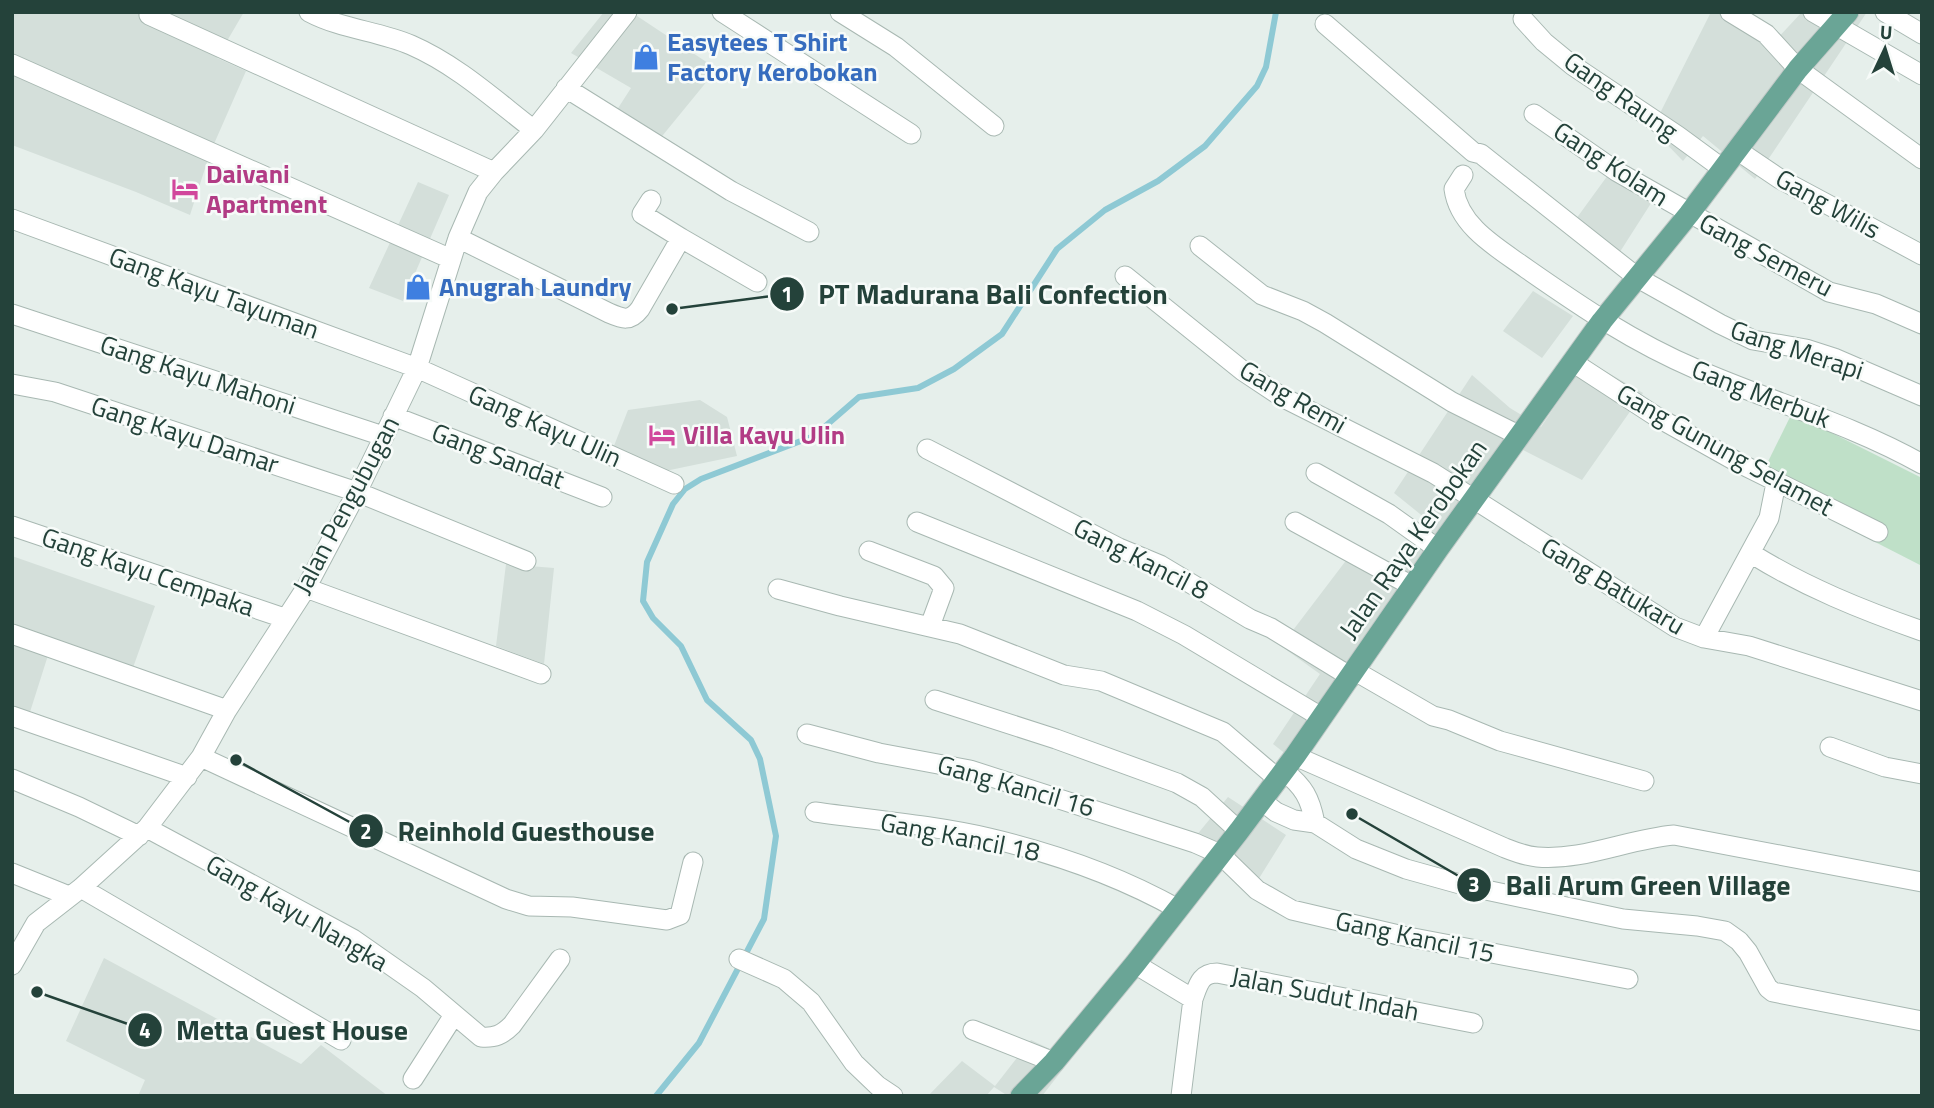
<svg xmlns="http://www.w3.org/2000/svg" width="1934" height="1108" viewBox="0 0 1934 1108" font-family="'Titillium Web',sans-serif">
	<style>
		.built { fill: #d4dfda }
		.green { fill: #bfe0c8 }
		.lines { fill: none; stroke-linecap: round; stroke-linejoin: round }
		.stream { stroke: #8ec9d4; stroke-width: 6 }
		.street-casing { stroke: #a8b8b2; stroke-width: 21 }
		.primary-casing { stroke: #c2cac8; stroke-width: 23 }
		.street { stroke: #fff; stroke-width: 19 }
		.primary { stroke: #6aa596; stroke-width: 21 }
		.labels { text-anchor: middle; stroke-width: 5; stroke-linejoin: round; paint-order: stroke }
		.shop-label { font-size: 26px; font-weight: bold; fill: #366cbe; stroke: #f7fbf9; text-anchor: start }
		.street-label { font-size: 26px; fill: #24423a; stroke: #f7fbf9 }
		.hotel-label { font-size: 26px; font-weight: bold; fill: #b23c85; stroke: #f7fbf9; text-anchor: start }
		.leader { fill: none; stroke: #24423a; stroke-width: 2.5 }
		.callout-dot { fill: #24423a; stroke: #f7fbf9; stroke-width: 2.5 }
		.mark-label { font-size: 21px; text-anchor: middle; font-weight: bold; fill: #fff }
		.callout-label { font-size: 28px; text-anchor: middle; font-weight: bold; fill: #24423a; stroke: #f7fbf9; stroke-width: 5; stroke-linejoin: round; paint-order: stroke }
	</style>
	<rect width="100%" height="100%" fill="#e6efeb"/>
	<!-- built -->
	<path class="built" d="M12,12h232l-27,46 29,13 -36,82 -20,62 -54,-23 -124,-47z
		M604,12h27l86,57 -63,77 -41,-30 18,-28 -60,-35z
		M1711,12h11l52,30 28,-30h65l-112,167 -52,-43 -20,25 -31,-32z
		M1616,164l39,33 -46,72 -41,-39z
		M418,182l31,13 -46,106 -34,-13z
		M1533,291l40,25 -31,42 -39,-27z
		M1586,360l57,33 -61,87 -59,-30 -122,170 -42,64 -31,30 -32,48 -23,-18 47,-70 -39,-28 73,-96 36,20 35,-52 -31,-25 78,-118 38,33 31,19z
		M700,400l27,17 10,39 -86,18 -41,-18 18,-46z
		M12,556l143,50 -25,70 -80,-27 -20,63 -18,-6z
		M506,564l48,4 -10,96 -48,-18z
		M1228,797l58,38 -33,53 -67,-40z
		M104,958l197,106 20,-19 67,51h-250l7,-16 -79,-39z
		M1031,1040l40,19 -29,37h-34l-14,-9 -8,9h-58l34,-35 33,25z"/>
	<!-- green -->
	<path class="green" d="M1792,413l130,65v88l-164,-84z"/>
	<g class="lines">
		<!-- stream -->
		<path class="stream" d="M656,1096l43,-53 65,-124 12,-83 -16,-77 -9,-19 -44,-40 -26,-54 -28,-28 -10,-17 4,-39 26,-58 12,-15 16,-10 113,-43 45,-39 59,-9 36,-19 48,-35 55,-85 48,-39 53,-29 47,-35 52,-60 9,-19 10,-55"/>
		<!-- street casing -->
		<g class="street-casing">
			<path id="street" d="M309,12c32,17 69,19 102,33 46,20 84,55 123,85
				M722,12l189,122
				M840,12l56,35 98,79
				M1730,12l36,22 32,35 124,90
				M1813,12l109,63
				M1885,12l37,22
				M149,15l345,157
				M1523,19l21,23 28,23 106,71 45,33
				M1325,24l148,128 8,2 157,124 82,46 33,16 53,9 28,9 88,38
				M12,64l439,195
				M566,88l165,103 78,41
				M1534,114l82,57 213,121 47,12 46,20
				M1737,150l43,29 142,76
				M1463,175l-9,14c5,38 44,59 73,80 56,39 106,73 169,100 75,33 153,54 226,95
				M12,219l405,149 257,116
				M458,238l151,75c14,6 21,9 31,-4l41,-71 -39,-24 9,-14
				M681,238l76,44
				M1200,246l62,49 41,16 22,12 127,79 68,34
				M1125,276l118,95 39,26 151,76 242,154 29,11 45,8 173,55
				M12,314l371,122
				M1574,363l83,54 82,46 139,69
				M12,384l43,8 302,100 169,69
				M393,416l209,81
				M927,449l192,99 41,17 90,54 21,9 80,49
				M1316,473l73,41 49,35
				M917,522l220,89 47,24 137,82
				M1295,522l117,64
				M12,526l272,92
				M869,551l65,25 10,12 -14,38
				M1752,554c53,33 110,56 170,77
				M306,588l235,86
				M778,589l62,17 120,28 104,41 37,6 122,51 55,47
				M12,634l215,76
				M1704,638l65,-120 7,-35
				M1355,671l78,45 16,4 51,21 144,40
				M935,700l121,39 121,44 25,14 37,34
				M12,716l175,61
				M807,734l72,19 91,17 225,73 25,11 37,36 35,20 111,26 225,43
				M1830,747l55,20 37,7
				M1295,756l210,92c10,4 21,8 32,9 46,4 91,-18 137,-22l248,47
				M201,757l305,142 23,7 43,1 95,13 13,-5 13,-53
				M1284,771c20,16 26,27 31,52
				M12,779l67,28 60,29
				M1262,801l14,11 18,8 21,3 41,26 50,20 61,17 156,33 74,7 28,5 14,10 9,11 20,36 5,4 149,29
				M815,812c58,8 117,13 174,26 64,15 132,39 189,71
				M147,828l206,111 70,49 58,49c14,1 21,-2 31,-12l48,-66
				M12,873l57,23
				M81,888l260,152
				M739,959l45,20 27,23 43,61 24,23 15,10
				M1135,964l58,35 -12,97
				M12,965l24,-42 45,-35 66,-60 54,-71 26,-47 79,-122 51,-96 60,-124 41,-130 20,-46 16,-20 40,-42 93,-118
				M1193,999c5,-13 7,-26 24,-26l256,50
				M973,1030l81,32
				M413,1079l41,-64"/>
		</g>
		<!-- primary casing -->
		<g class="primary-casing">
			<path id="primary" d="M1021,1096l33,-34 81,-98 104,-133 56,-75 143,-207 164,-228 87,-107 109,-145 50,-57"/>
		</g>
		<!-- street -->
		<use href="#street" class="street"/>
		<!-- primary -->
		<use href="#primary" class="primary"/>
	</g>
	<!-- icons -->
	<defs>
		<g id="shop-bare" transform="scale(2.1)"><path d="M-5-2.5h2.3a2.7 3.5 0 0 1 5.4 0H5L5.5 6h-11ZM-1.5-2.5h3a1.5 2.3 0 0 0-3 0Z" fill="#3f7fe0" stroke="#f7fbf9" stroke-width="2.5" paint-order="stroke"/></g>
		<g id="hotel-bare" transform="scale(2.1)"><path d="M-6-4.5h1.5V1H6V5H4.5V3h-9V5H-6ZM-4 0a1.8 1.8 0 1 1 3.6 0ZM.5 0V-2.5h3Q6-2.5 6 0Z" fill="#d1479c" stroke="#f7fbf9" stroke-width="2.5" paint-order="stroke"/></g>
	</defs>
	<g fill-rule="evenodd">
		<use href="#shop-bare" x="646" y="57"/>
		<use href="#hotel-bare" x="185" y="189"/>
		<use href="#shop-bare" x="418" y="287"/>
		<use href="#hotel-bare" x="662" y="435"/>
	</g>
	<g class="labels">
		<!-- shop labels -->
		<g class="shop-label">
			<text x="667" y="51">Easytees T Shirt<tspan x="667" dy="30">Factory Kerobokan</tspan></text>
			<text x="439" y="296">Anugrah Laundry</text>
		</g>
		<!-- street labels -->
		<g class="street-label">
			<text transform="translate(1621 96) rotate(35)" y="9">Gang Raung</text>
			<text transform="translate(1611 164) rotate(33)" y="9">Gang Kolam</text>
			<text transform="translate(1828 204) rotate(29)" y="9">Gang Wilis</text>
			<text transform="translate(1766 255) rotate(28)" y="9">Gang Semeru</text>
			<text transform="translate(214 293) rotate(20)" y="9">Gang Kayu Tayuman</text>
			<text transform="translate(1797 350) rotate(18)" y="9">Gang Merapi</text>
			<text transform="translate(198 375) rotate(18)" y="9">Gang Kayu Mahoni</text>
			<text transform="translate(1761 394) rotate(21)" y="9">Gang Merbuk</text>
			<text transform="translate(1293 397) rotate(30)" y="9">Gang Remi</text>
			<text transform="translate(545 426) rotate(24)" y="9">Gang Kayu Ulin</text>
			<text transform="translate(185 435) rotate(18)" y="9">Gang Kayu Damar</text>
			<text transform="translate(1725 450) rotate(29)" y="9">Gang Gunung Selamet</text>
			<text transform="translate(498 456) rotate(21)" y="9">Gang Sandat</text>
			<text transform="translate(346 505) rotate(-62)" y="9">Jalan Pengubugan</text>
			<text transform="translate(1413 539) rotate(-55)" y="9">Jalan Raya Kerobokan</text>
			<text transform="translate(1141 559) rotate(27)" y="9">Gang Kancil 8</text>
			<text transform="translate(148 572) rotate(19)" y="9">Gang Kayu Cempaka</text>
			<text transform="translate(1613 586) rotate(31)" y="9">Gang Batukaru</text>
			<text transform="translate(1016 786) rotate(16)" y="9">Gang Kancil 16</text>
			<text transform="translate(960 837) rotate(11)" y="9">Gang Kancil 18</text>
			<text transform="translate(297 913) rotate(30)" y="9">Gang Kayu Nangka</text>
			<text transform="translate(1415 937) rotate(12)" y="9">Gang Kancil 15</text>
			<text transform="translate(1325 994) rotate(11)" y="9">Jalan Sudut Indah</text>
		</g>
		<!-- hotel labels -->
		<g class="hotel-label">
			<text x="206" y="183">Daivani<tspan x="206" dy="30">Apartment</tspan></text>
			<text x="683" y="444">Villa Kayu Ulin</text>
		</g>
	</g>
	<!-- callouts -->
	<path class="leader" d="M672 309L787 294M236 760L366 831M1352 814L1474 885M37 992L145 1030"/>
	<g class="callout-dot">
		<circle cx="672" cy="309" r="7"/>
		<circle cx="236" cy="760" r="7"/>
		<circle cx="1352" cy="814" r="7"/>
		<circle cx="37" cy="992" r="7"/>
		<circle cx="787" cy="294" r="18"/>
		<circle cx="366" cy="831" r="18"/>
		<circle cx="1474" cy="885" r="18"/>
		<circle cx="145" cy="1030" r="18"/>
	</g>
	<g class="mark-label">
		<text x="787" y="302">1</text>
		<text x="366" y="839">2</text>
		<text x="1474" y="892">3</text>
		<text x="145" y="1038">4</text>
	</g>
	<g class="callout-label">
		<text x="993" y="304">PT Madurana Bali Confection</text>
		<text x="526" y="841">Reinhold Guesthouse</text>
		<text x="1648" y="895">Bali Arum Green Village</text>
		<text x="292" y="1040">Metta Guest House</text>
	</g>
	<!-- border -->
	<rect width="1934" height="1108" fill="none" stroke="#24423a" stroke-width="28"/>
	<!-- north arrow -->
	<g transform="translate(1885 49) rotate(4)" stroke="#f7fbf9" stroke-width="5" paint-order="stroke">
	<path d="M0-5L12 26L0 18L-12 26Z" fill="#24423a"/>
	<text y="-10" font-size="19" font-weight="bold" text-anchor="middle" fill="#24423a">U</text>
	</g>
</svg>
